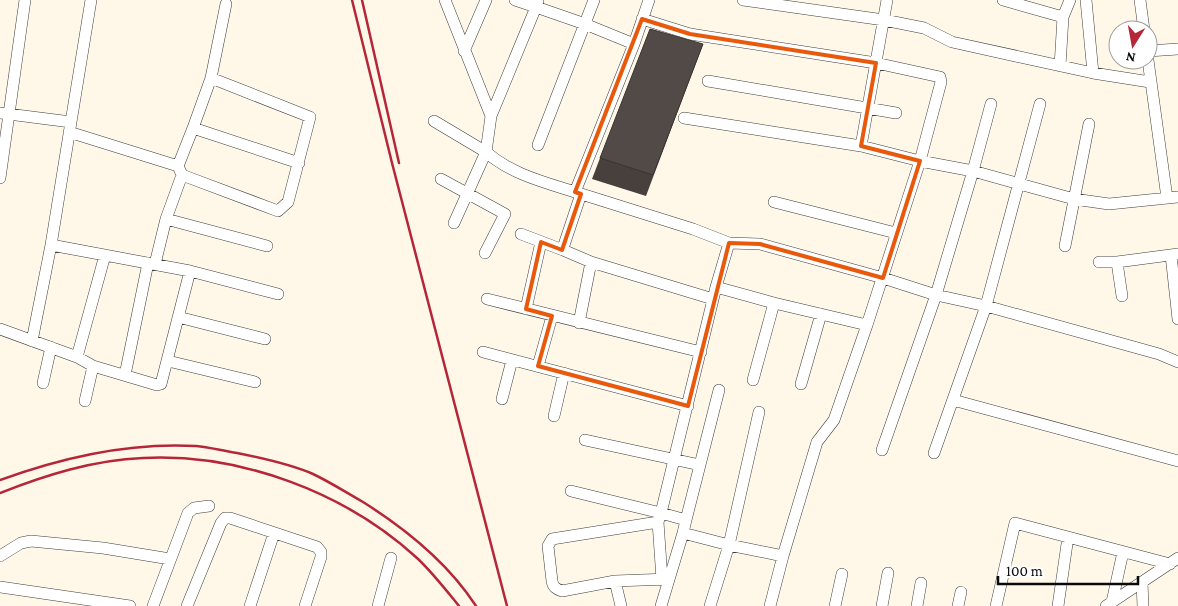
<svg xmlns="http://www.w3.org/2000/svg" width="1178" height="606" viewBox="0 0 1178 606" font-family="'Crimson Pro',serif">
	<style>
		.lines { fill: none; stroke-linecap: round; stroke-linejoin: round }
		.minor-casing { stroke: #3d3d3d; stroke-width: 12 }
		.minor { stroke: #fff; stroke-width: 11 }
		.rail { stroke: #b62639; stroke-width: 2.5 }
		.wall { fill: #47403d }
		.building { fill: #524a47; stroke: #393432 }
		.marked { fill: none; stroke: #e8590c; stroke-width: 4; stroke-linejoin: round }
	</style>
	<rect width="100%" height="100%" fill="#fff8e8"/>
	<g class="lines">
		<!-- minor casing -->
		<g class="minor-casing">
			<path id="minor" d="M445,0l46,116 45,-109 49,17 49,20 -59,148 118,37 36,14 31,1 123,34 53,17 37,-124 -53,-10 -59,-15 26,-146
				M515,0l21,7 2,-6
				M743,0l141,20 40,8 28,14 141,31 57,9
				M1003,0l60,17
				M1086,0l7,73
				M1140,0l4,30
				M642,19l48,15 186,29 64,14 1,5 -21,79 -53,164
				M634,44l15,-44
				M464,51l22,-51
				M1148,51l30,-2
				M1148,60l19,138
				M1060,66l3,-49 7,-17
				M708,81l188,32
				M991,104l-18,67 101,28 35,5 69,-7
				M1040,104l-54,202 173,48 19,8
				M0,113l71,9 -20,123 139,26 88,23
				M491,116l-5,36c25,22 58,30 89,40
				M684,118l177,28
				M434,121l52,31 -32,71
				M71,122l20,-122
				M193,128l106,35
				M69,132l109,34 4,9 96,36 10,-9 22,-85 -99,-39 15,-74
				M538,145l56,-145
				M178,166l15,-38 18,-50
				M0,178l25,-178
				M441,179l64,35 -20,39
				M581,194l-17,51 -1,5 28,12 122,37
				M774,202l122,31
				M166,219l101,27
				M521,234l42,16
				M729,243l-13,44 -55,226 25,7 -3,13 46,12 54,11 -13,50
				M1065,246l24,-122
				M1171,255l7,64
				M1099,262h18l61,-8
				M1117,262l5,34
				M155,264l11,-45 16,-44
				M716,287l58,16 93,22 -33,95 -17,22 -34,114
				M487,299l214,53
				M526,309l15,-67
				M178,317l87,22
				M579,323l12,-61
				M0,329l77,28 16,9 64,19 4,-1 29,-113
				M32,341l19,-96
				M483,352l205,54
				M77,357l28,-102
				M168,361l87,21
				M538,366l14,-50
				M125,375l23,-112
				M753,380l21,-77
				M43,383l8,-36
				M801,384l20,-70
				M502,399l10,-39
				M953,400l225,61
				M85,401l8,-35
				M554,416l10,-43
				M585,440l115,25
				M882,450l54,-155 50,11 -52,147
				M571,491l90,22 -3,9 -106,17 -4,7 4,35c1,6 4,8 10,10l53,-10 54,-2
				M686,520l33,-130
				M658,522l4,57
				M0,556l21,-13 10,-2 72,7 67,11
				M615,581l6,25
				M1142,582l1,24
				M0,587l130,19
				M1112,602l11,-50
				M153,606l35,-93 6,-5 15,-2
				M187,606l34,-83 4,-5h5l87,29 4,5v5l-16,49
				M250,606l24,-73
				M378,606l13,-48
				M661,606l22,-73
				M710,606l19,-61 30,-133
				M835,606l7,-32
				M882,606l6,-33
				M917,606l4,-23
				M958,606l3,-14
				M996,606l19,-83 155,41
				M1058,606l10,-69
				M1106,606l72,-48"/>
		</g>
		<!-- minor -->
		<use href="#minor" class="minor"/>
		<!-- rail -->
		<path class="rail" d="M352,0l40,163 115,443
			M362,0l37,163
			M0,480c63,-23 128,-38 196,-34 13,1 27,5 41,7 25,5 53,11 76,21 17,8 34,19 50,28 43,27 85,61 113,104
			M0,493c46,-18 93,-33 143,-35 97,-5 202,34 274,100 15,14 29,32 42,48"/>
	</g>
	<!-- wall -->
	<path class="wall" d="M703,44l-57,152 -54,-17 8,-21z"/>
	<!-- building -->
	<path class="building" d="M650,29l53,15 -50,131 -53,-17z"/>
	<!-- marked area -->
	<path class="marked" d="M642,19l48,15 186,29 -15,83 59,15 -37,117 -123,-34 -31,-1 -41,163 -150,-40 14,-50 -26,-7 15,-67 21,8 19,-56 -6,-2z"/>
	<!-- north arrow -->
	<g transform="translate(1133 45) rotate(191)"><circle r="24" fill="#ffffff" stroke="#9d9d9d"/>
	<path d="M0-4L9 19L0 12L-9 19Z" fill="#b62639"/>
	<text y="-8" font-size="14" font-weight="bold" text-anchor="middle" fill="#0a0a0a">N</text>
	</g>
	<!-- scale -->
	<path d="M998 576v8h140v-8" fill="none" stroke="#0a0a0a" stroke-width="2.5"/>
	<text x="1006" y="576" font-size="15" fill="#0a0a0a" stroke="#ffffff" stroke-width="4" paint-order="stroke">100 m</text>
</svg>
